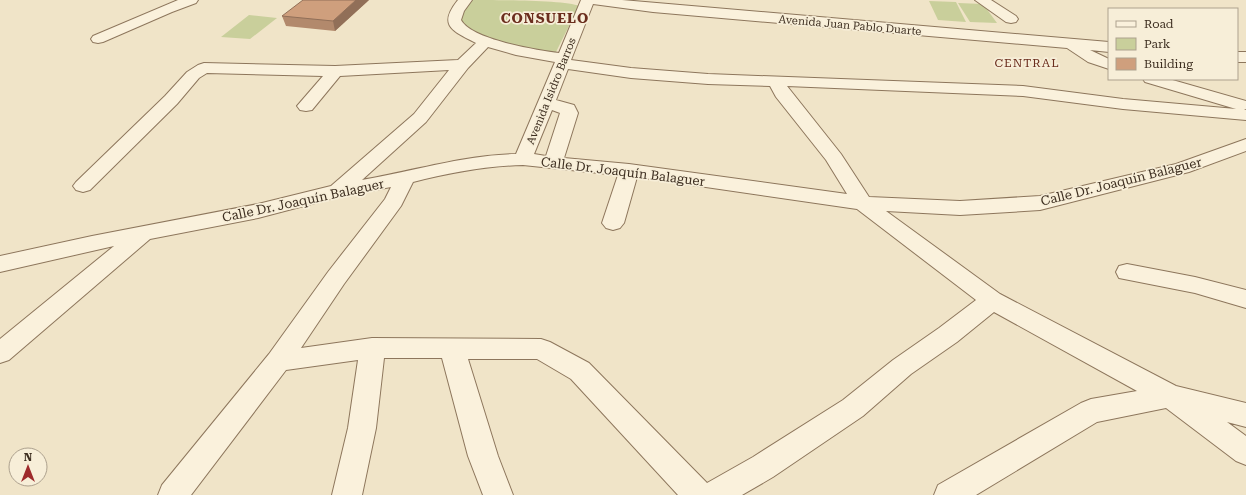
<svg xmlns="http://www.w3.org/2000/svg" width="1246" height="495" viewBox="0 0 1246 495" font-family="'Roboto Serif',serif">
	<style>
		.green { fill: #c9cf9b }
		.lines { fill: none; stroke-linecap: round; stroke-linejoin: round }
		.minor-casing { stroke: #8d765c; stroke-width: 2 }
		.minor { fill: #faf1dc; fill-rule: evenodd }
		.wall { fill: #b2896c }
		.shaded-wall { fill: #916f58 }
		.building { fill: #cf9f7d; stroke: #916f58 }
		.labels { text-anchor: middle; stroke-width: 3.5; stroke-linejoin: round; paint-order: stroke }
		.far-street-label { font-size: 11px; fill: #3d2e20; stroke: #f7eed8 }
		.far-neighbourhood-label { font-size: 12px; letter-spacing: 1px; fill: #6b2e1e; stroke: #f7eed8 }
		.street-label { font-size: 13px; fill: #3d2e20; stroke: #f7eed8 }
		.far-district-label { font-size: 14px; font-weight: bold; letter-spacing: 1px; fill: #6b2e1e; stroke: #f7eed8 }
	</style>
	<rect width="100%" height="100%" fill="#f0e4c8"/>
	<!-- green -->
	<path class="green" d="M472,0c19,0 95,0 107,6l-23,46c-33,-3 -68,-8 -95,-30l3,-12z
		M929,1l27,1 10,20 -28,-2z
		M958,3l25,1 14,19 -27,-1z
		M249,15l28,3 -27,21 -29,-2z"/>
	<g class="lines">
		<!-- minor casing -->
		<g class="minor-casing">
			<path id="minor" d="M178,0h20l-2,3 -24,9 -69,30 -5,1 -5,-1 -2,-3 2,-3z
				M458,0h14l-8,11 -3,9c11,20 76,30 98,33l22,-53h41l487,42v10l-19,-2 19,9v10l-21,-7 -21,-14 -414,-36 -60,-8 -22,56 60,8 77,6 315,12 100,13 113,10 -91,-27 -2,-3h26l77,22v8l-2,1h2v10l-123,-11 -100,-13 -236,-10 54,68 28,43 91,4 80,-5 136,-32 70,-25v12l-57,21 -149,38 -80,5 -74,-4 114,83 176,92 70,17v24l-19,-5 19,14v29l-10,-4 -70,-53 -69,14 -121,73h-42l4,-10 143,-82 10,-4 46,-8 -143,-79 -37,30 -46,32 -48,42 -90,61 -31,18h-64l-107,-116 -34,-20h-69l30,97 15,39h-30l-15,-39 -26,-98h-58l-8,70 -14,67h-30l16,-67 10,-68 -72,10 -95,125h-33l4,-10 107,-131 59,-82 57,-73 6,-12 -53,10 -80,21 -108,21 -141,121 -9,3v-24l114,-93 -114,26v-16l92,-20 166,-32 73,-18 83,-72 35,-44 -109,6 -28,34 -6,1 -6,-1 -3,-4 26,-30 -116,-3 -8,5 -22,26 -87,86 -7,2 -7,-2 -3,-4 3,-4 89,-86 22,-24 11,-7 6,-2 131,3 123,-6 18,-17c-23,-12 -39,-17 -18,-43zM488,47l28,8 39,7 -39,92c-52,1 -103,17 -154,26l64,-58 42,-54zM568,69l63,9 77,6 62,2 6,11 50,63 21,34 -218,-30 -65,-6 14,-45 -4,-8 -18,-5zM552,110l8,3 -14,43 -12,-2zM523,165l95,10 -16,48 4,5 7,2 7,-2 4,-5 13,-46 220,32 119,91 -37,28 -46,32 -50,40 -90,57 -46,26 -118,-120 -39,-21 -9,-3 -169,-1 -71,10 43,-64 57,-78 12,-24c36,-9 72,-16 110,-17z
				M975,0h16l25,16 2,3 -2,3 -5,1 -5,-1z
				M1237,52h9v10h-9z
				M1127,264l68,13 51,13v18l-51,-15 -76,-15 -3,-6 3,-6z"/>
		</g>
		<!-- minor -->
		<use href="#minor" class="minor"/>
	</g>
	<!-- wall -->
	<path class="wall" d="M369,0l-34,31 -49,-5 -4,-10z"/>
	<!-- shaded-wall -->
	<path class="shaded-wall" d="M356,0h13l-34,31 -2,-10z"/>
	<!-- building -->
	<path class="building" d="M303,0h53l-23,21 -51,-5z"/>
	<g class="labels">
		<!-- far-street labels -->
		<g class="far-street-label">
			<text transform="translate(850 25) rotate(5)" y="4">Avenida Juan Pablo Duarte</text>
			<text transform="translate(551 91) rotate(-68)" y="4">Avenida Isidro Barros</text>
		</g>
		<!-- far-neighbourhood labels -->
		<g class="far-neighbourhood-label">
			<text x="1027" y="67">CENTRAL</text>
		</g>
		<!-- street labels -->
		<g class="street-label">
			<text transform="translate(623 171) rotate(7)" y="5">Calle Dr. Joaquín Balaguer</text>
			<text transform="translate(1121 181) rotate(-14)" y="5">Calle Dr. Joaquín Balaguer</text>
			<text transform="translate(303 200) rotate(-12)" y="5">Calle Dr. Joaquín Balaguer</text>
		</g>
		<!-- far-district labels -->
		<g class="far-district-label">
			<text x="545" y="23">CONSUELO</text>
		</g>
	</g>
	<!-- legend -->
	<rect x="1108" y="8" width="130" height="72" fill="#f7eed8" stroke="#ada18e"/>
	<rect x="1116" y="21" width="20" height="6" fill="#faf1dc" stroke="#ada18e"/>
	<text x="1144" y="28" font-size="12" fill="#3d2e20">Road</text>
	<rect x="1116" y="38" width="20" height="12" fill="#c9cf9b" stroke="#ada18e"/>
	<text x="1144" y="48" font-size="12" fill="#3d2e20">Park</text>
	<rect x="1116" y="58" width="20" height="12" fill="#cf9f7d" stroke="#ada18e"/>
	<text x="1144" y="68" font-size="12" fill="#3d2e20">Building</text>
	<!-- north arrow -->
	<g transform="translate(28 467)"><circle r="19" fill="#f7eed8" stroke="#ada18e"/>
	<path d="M0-3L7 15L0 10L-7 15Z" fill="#9e2a2b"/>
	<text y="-6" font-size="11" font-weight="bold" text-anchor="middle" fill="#3d2e20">N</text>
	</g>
</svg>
